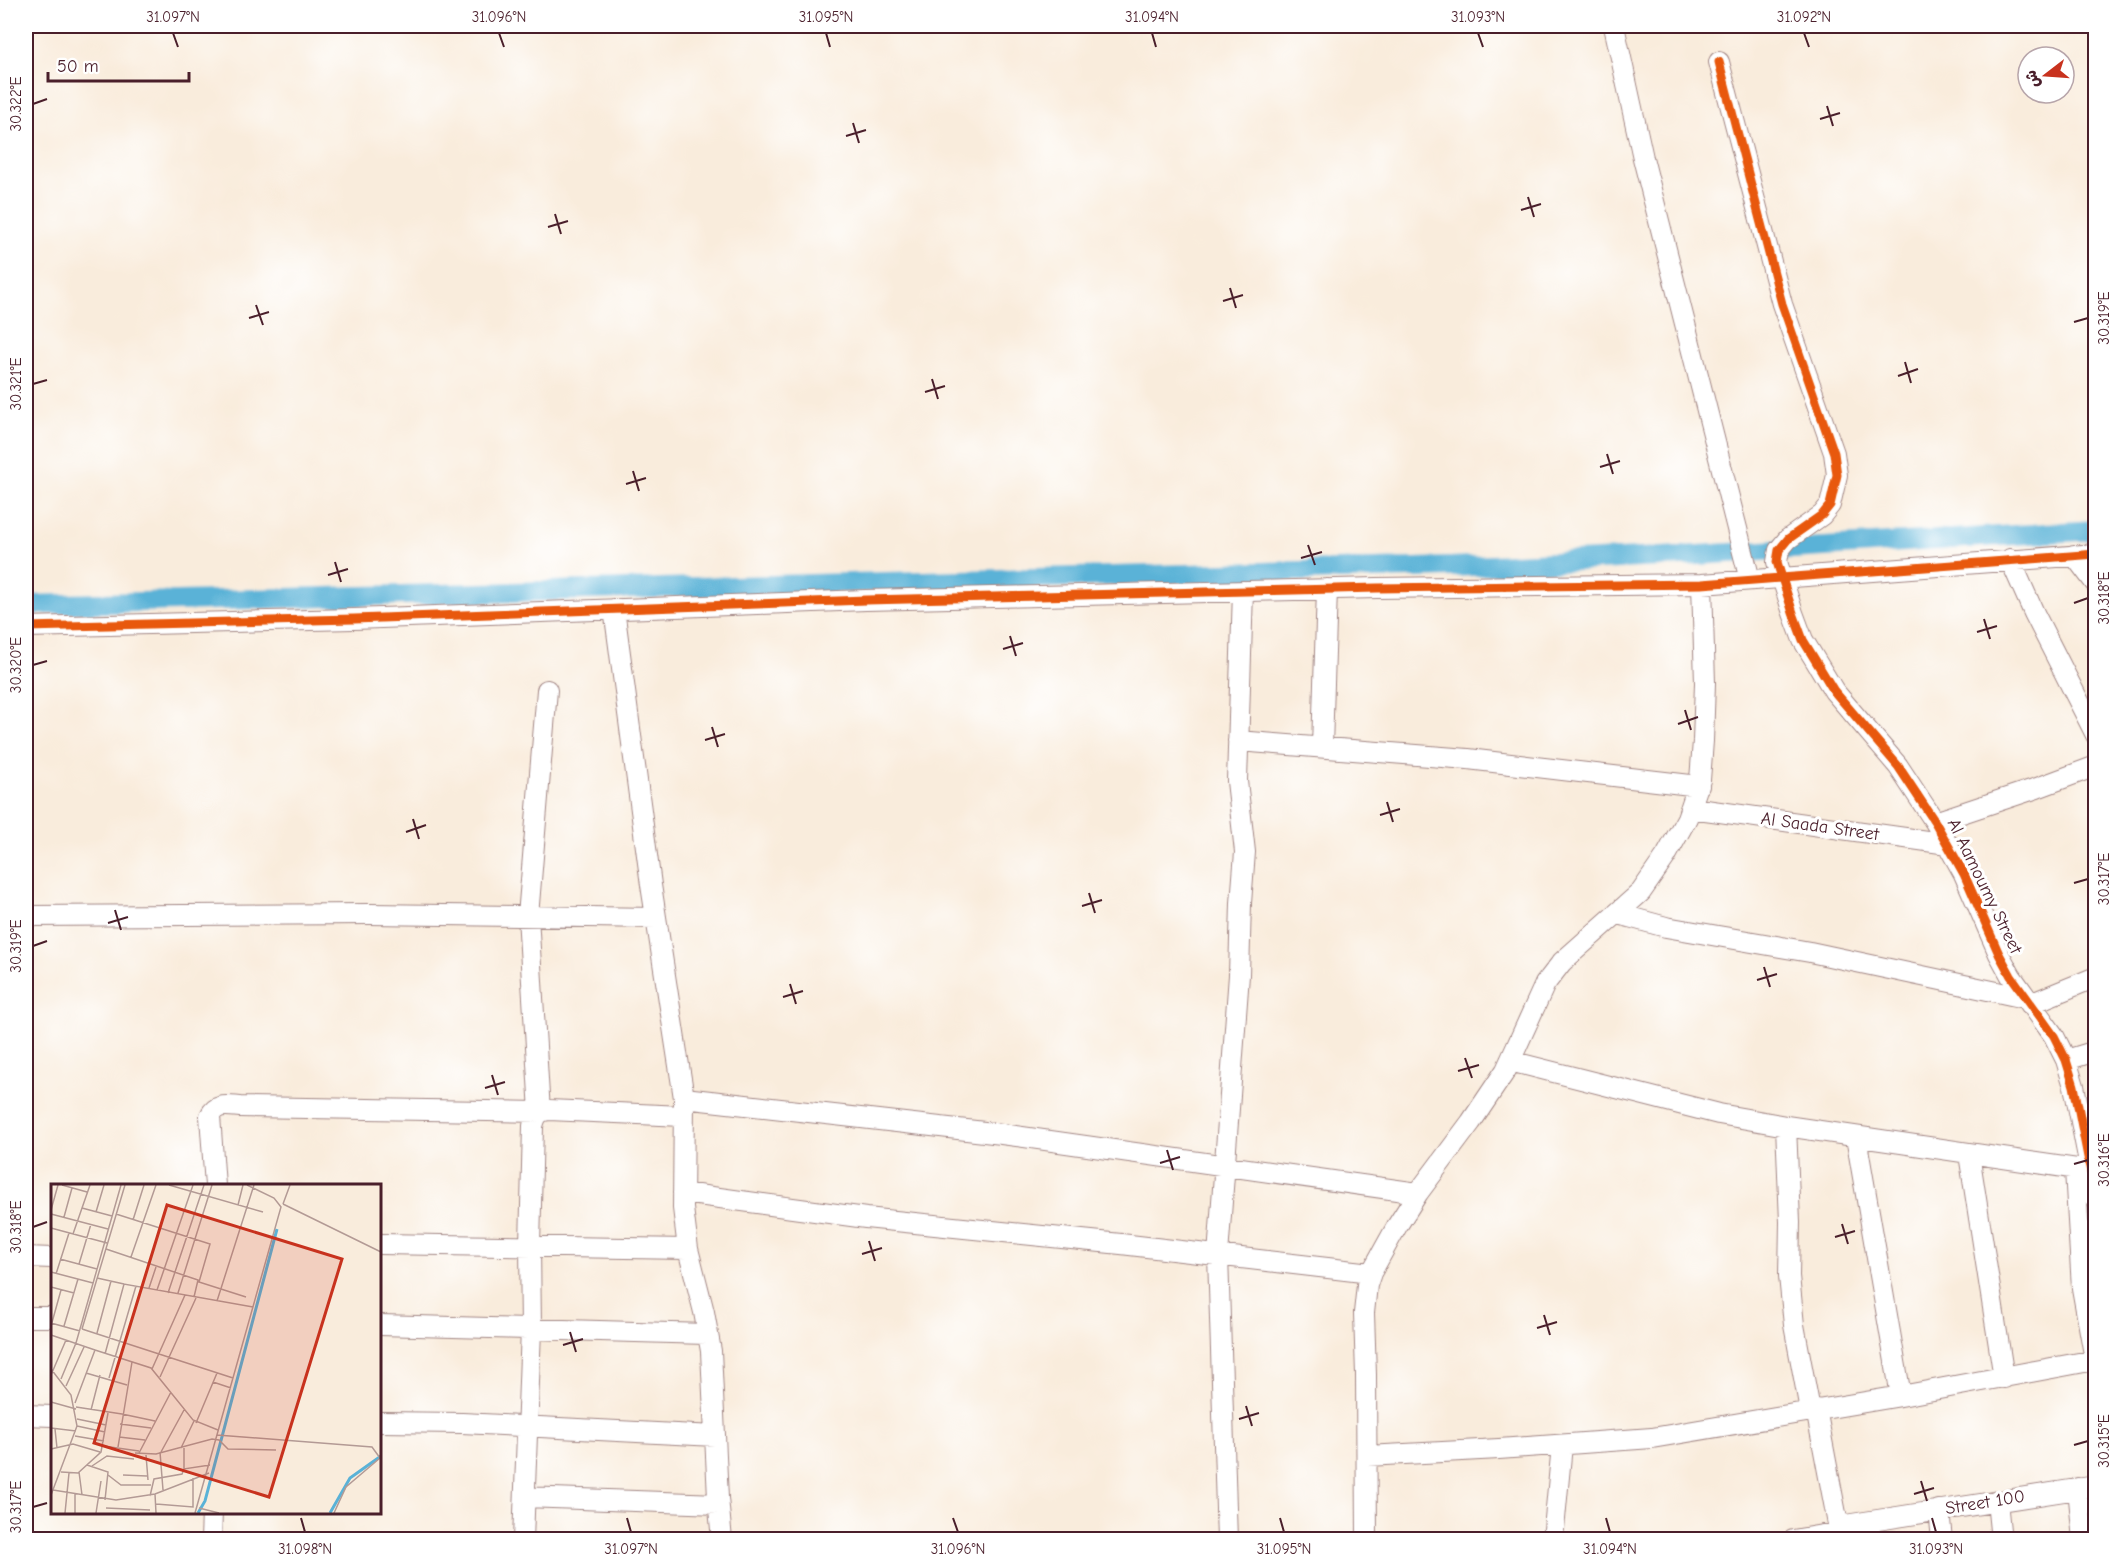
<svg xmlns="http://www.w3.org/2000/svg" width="2121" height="1565" viewBox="0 0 2121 1565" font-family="'Comic Neue','Playpen Sans Arabic',sans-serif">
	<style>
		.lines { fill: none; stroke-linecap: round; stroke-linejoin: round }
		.canal { stroke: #5ab2d7; stroke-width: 20 }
		.minor-casing { stroke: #a28684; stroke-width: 22 }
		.minor { stroke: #fff; stroke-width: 20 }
		.cycleway-casing { stroke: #fff; stroke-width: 13 }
		.cycleway { stroke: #e8590c; stroke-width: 9 }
		.ticks { fill: none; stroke: #4a1f2b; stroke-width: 2 }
		.labels { text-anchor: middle; stroke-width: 6; stroke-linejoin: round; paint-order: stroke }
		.street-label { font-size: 18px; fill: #4a1f2b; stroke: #fff }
		.inset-river { fill: none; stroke: #5ab2d7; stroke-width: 3 }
		.inset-road { fill: none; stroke: #b39a95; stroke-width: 1.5 }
		.view { fill: #c8321e; fill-opacity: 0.15; stroke: #c8321e; stroke-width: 3 }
		.inset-edge { fill: none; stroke: #4a1f2b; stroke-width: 3 }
		.neatline { fill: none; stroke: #4a1f2b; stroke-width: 2 }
		.ticks-label { font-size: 15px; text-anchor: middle; fill: #4a1f2b }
	</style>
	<rect width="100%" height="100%" fill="#fff"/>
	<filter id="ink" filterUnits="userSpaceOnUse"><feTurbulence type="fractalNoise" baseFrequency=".0167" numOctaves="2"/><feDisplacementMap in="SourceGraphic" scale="12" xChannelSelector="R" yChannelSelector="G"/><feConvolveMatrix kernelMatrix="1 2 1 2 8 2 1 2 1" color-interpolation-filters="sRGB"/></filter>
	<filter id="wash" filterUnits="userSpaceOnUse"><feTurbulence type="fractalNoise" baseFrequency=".008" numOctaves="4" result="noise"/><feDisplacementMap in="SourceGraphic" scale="24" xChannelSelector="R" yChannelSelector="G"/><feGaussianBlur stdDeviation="1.35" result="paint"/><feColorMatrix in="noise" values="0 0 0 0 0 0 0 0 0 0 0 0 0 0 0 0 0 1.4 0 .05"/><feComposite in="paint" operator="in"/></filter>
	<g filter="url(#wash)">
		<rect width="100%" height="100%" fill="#f9ecdc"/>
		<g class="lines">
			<!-- canal -->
			<path class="canal" d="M26,605l1425,-38 231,-11 414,-26"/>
		</g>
	</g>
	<g filter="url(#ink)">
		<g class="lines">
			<!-- minor casing -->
			<g class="minor-casing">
				<path id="minor" d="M1614,26l29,132 107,422
					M1719,62l63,242 52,149 3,22 -7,30 -8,10 -34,24 -9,11 -2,12 16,51 10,27 31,51 64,75 37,56 29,52 35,80 12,22 43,60 12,24 8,26 22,112
					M2074,555l22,29
					M2010,559l24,54 62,122
					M614,609l37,276 33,213 -1,110 5,41 16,63 7,39 7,147 4,42
					M26,627l328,-8 512,-19 511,-12 325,-4 394,-30
					M1238,741l230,18 231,27
					M1322,747l5,-158
					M1691,808l257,36
					M1935,822l102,-34 59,-22
					M1618,914l48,13 144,25 215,46
					M26,916l344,-2 286,4
					M2030,1004l66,-27
					M2066,1060l30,-9
					M1510,1061l209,53 67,12 305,45
					M684,1098l318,36 416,59
					M1786,1126l4,96 -1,54 5,49 16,85
					M1856,1137l45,259
					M1969,1154l35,224
					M2075,1170l7,118 14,77
					M215,1186l-5,-70c6,-13 17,-10 30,-9l300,5 -12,-196 19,-226
					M683,1193l183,25 255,26 250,29
					M380,1244l308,5
					M26,1257l26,1
					M26,1317h26
					M380,1325l327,9
					M1816,1409l25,131
					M26,1415l26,1
					M380,1422l82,1 253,13
					M1367,1456l132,-7 153,-11 249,-42 194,-36
					M2078,1488l5,52
					M525,1497l193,7
					M1997,1501l4,39
					M1939,1510l3,30
					M1839,1526l257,-40
					M211,1540l1,-28
					M523,1540l8,-211 -1,-84 3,-119c3,-11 5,-14 16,-16l134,6
					M1227,1540l-9,-285 21,-280 2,-72 4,-51 -8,-71 6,-190
					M1367,1540l-1,-165 -2,-62 3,-28 4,-12 26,-47 21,-33 53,-71 35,-52 39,-86 17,-22 79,-70 25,-36 21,-38 13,-38 3,-39 2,-58 -3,-99
					M1553,1540l9,-95
					M1793,1540l47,-8"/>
			</g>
			<!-- minor -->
			<use href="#minor" class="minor"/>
			<!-- cycleway casing -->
			<g class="cycleway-casing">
				<path id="cycleway" d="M1719,62l63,242 52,149 3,22 -7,30 -8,10 -34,24 -9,11 -2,12 16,51 10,27 31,51 64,75 37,56 29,52 35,80 12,22 43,60 12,24 8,26 22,112
					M26,627l328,-8 512,-19 511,-12 325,-4 394,-30"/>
			</g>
			<!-- cycleway -->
			<use href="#cycleway" class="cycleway"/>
		</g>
	</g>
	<!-- ticks -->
	<path class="ticks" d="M173,33l5,14M499,33l5,14M826,33l4,14M1152,33l4,14M1478,33l5,14M1804,33l5,14M33,104l14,-5M1827,106l6,20M1820,119l20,-6M853,123l6,20M846,136l20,-6M1528,197l6,20M1521,210l20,-6M555,214l6,20M548,227l20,-6M1230,288l6,20M1223,301l20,-6M256,305l7,20M249,318l20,-6M2074,322l14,-4M1905,362l6,21M1898,376l20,-7M932,379l6,20M33,384l14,-4M925,392l20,-6M1607,454l6,20M1600,467l20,-6M633,471l6,20M626,484l20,-6M1308,545l7,20M1301,558l21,-6M335,562l6,20M328,575l20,-6M2074,603l14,-5M1984,619l6,20M1977,632l20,-6M1010,636l6,20M1003,649l20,-6M33,665l14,-4M1685,710l6,20M1678,724l20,-7M712,727l6,20M705,740l20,-6M1387,802l6,20M1380,815l20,-6M413,819l6,20M406,832l20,-7M2074,883l14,-4M1089,893l6,20M1082,906l20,-6M115,910l6,20M108,923l20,-6M33,946l14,-5M1764,967l6,20M1757,980l20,-6M790,984l6,20M783,997l20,-6M1465,1058l7,20M1458,1071l21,-6M492,1075l6,20M485,1088l20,-6M1167,1150l6,20M1160,1163l20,-6M2074,1164l14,-4M1842,1224l6,20M33,1227l14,-5M1835,1237l20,-6M869,1241l6,20M862,1254l20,-6M1544,1315l6,20M1537,1328l20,-6M570,1332l6,20M563,1345l20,-6M1246,1406l6,20M1239,1419l20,-6M2074,1445l14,-4M1921,1481l6,20M1914,1494l20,-6M33,1507l14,-4M301,1518l4,14M627,1518l4,14M953,1518l5,14M1280,1518l4,14M1606,1518l4,14M1932,1518l4,14"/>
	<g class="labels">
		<!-- street labels -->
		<g class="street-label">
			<text transform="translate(1820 826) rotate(8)" y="6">Al Saada Street</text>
			<text transform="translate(1985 886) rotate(64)" y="6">Al Aamoumy Street</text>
			<text transform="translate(1985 1502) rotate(-9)" y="6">Street 100</text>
		</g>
	</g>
	<!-- overview -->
	<g transform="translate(51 1184)">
		<rect width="330" height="330" fill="#f9ecdc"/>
		<path class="inset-river" d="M147,329l7,-12 72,-272M279,329l20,-35 31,-22"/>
		<path class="inset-road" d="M11,1l25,7M118,1l94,27M232,20l98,48M232,20l7,-19M187,21l5,-20M31,24l30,8M0,26l7,-25M45,28l8,-27M0,30l57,15M65,30l94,30 -11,38 47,15M13,33l8,-29M82,36l11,-35M0,44l56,15M22,50l17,-49M55,65l92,31 -4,17M80,73l25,-72M9,75l37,10M28,80l12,-40M0,88l42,11M5,90l13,-41M46,94l27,6M0,103l23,6M98,104l7,-21M106,106l36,-105M117,109l36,-108M127,109l34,-108M166,117l37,-116M0,139l29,8M0,142l10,-36M13,142l14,-47M31,145l151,49M31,145l43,-144M46,149l14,-52M0,151l44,15 -20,53M44,166l56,18 42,52 25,10M54,170l19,-70 129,23M0,185l20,26 6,31 -26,69M101,185l33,-74M35,189l41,12M0,191l15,-35M109,193l36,-79M58,194l27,-92M10,195l15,-36 45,-158M162,198l18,6M15,202l18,-39M0,218l25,7M25,223l46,7M40,226l9,-35M71,230l33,7M26,235l29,6M145,239l21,-50M69,240l31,4M26,242l28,6M0,244l25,3M4,245l2,19M166,251l155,12 8,11M24,252l29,5M68,253l26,3M52,262l36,5M67,263l14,-85M130,264l13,-27M133,264v21l26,-4M0,265l22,-5 27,8M109,268l3,38M110,268l23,-42M84,269l21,1 56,-15 7,1 9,9 48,1M88,269l32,-61M95,271l2,25M36,281l21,7 -3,28M41,282l15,-10 27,3M10,288l17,1 23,-21 7,-39M28,288l3,23M57,291l13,10h30M72,291l24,1M2,306l63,10 39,-6 54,-21M24,310v19M104,310l1,19M99,312l4,-17 28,-5 2,-5M105,320l37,3v-29M55,324l44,2M148,324l20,5M14,329l4,-40M45,329l5,-32M144,329l86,-306 -7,-9 -27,-13M283,329l12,-26 34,-29"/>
		<path class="view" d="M116,21l175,54 -73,238 -175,-54z"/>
		<rect width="330" height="330" class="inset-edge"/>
	</g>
	<!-- margin -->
	<rect width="2121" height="1565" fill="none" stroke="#fff" stroke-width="66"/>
	<!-- north arrow -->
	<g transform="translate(2046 75) rotate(253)"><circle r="28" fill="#ffffff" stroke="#b7a5aa" stroke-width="1.5"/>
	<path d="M0-4.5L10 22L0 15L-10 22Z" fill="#c8321e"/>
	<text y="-9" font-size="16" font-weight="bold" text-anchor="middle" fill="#4a1f2b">ش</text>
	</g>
	<!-- scale -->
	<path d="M48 72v9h141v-9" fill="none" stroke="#4a1f2b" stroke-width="3"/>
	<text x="57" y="72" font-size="18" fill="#4a1f2b" stroke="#ffffff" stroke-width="4.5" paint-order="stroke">50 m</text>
	<rect x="33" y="33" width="2055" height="1499" class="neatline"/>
	<g class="ticks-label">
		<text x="173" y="22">31.097°N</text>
		<text x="499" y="22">31.096°N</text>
		<text x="826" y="22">31.095°N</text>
		<text x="1152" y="22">31.094°N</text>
		<text x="1478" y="22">31.093°N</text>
		<text x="1804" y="22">31.092°N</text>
		<text transform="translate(16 104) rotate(-90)" y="5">30.322°E</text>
		<text transform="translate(2104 318) rotate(-90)" y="5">30.319°E</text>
		<text transform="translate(16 384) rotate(-90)" y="5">30.321°E</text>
		<text transform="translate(2104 598) rotate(-90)" y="5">30.318°E</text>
		<text transform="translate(16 665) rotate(-90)" y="5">30.320°E</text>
		<text transform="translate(2104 879) rotate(-90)" y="5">30.317°E</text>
		<text transform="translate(16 946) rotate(-90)" y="5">30.319°E</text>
		<text transform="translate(2104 1160) rotate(-90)" y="5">30.316°E</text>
		<text transform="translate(16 1227) rotate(-90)" y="5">30.318°E</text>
		<text transform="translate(2104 1441) rotate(-90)" y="5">30.315°E</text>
		<text transform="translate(16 1507) rotate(-90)" y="5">30.317°E</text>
		<text x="305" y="1554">31.098°N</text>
		<text x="631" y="1554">31.097°N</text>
		<text x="958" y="1554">31.096°N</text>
		<text x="1284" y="1554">31.095°N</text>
		<text x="1610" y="1554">31.094°N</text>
		<text x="1936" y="1554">31.093°N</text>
	</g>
</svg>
